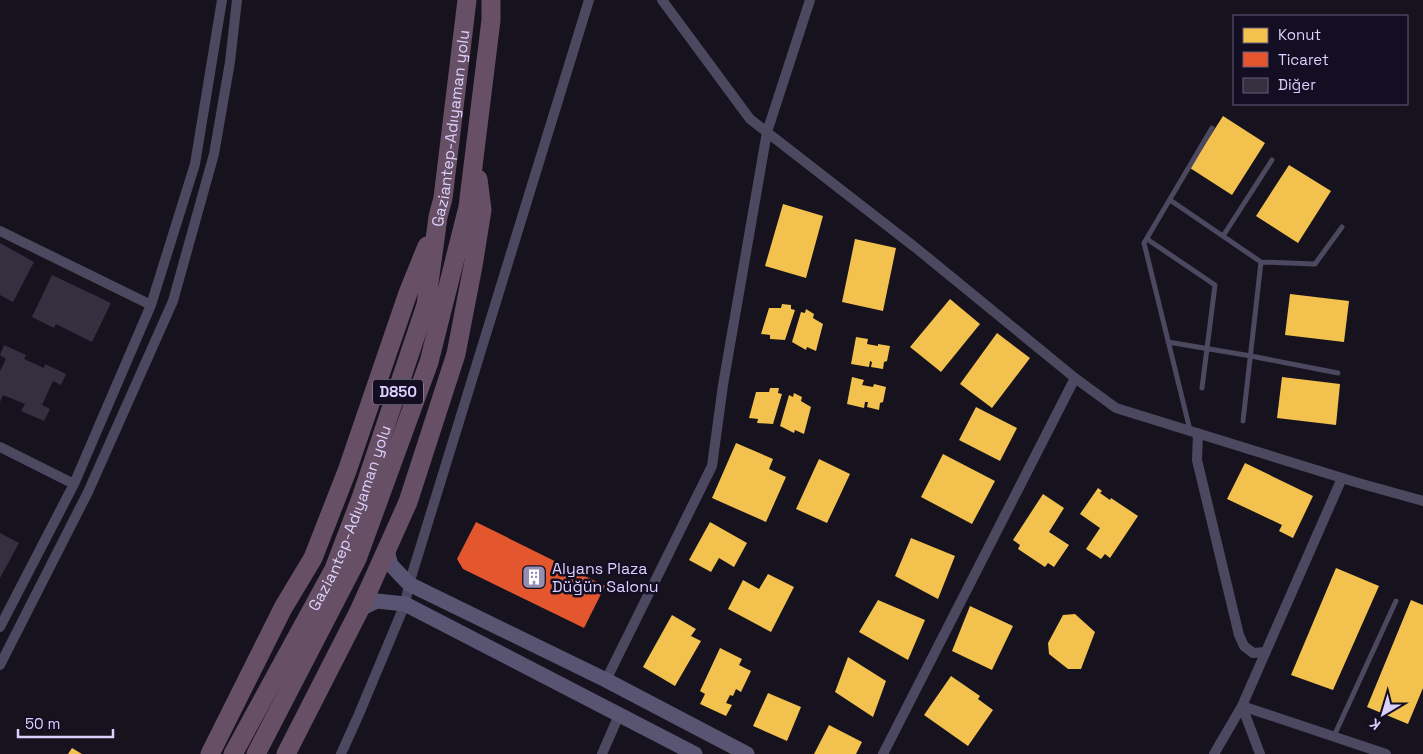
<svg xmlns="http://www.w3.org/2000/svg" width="1423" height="754" viewBox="0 0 1423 754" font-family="'Space Grotesk',sans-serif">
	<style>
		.homes { fill: #f2c14e }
		.shops { fill: #e4572e }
		.building { fill: #343040 }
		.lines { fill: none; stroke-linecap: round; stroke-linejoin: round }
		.lane { stroke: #4c485f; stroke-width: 5 }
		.street { stroke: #4c485f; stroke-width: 10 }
		.secondary { stroke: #595472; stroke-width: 15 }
		.highway { stroke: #675065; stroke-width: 19 }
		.labels { text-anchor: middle; stroke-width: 5; stroke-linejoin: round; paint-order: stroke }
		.shield { fill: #140e23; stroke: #9f96bc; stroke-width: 1 }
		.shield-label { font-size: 15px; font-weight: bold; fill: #dbd0fe }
		.street-label { font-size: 16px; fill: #dbd0fe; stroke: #140e23 }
		.poi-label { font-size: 16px; fill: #dbd0fe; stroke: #140e23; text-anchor: start }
	</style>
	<rect width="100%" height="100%" fill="#16131e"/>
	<!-- homes -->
	<path class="homes" d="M1223,116l42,27 -33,52 -42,-27z
		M1289,165l42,26 -33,52 -42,-27z
		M783,204l40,12 -17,62 -41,-12z
		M855,239l41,9 -13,63 -41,-9z
		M1290,294l59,7 -5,41 -59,-7z
		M950,299l30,25 -39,48 -31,-25z
		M782,304l9,1v4l4,1 -10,30 -15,-1v-4l-9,-1 8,-26h12z
		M806,309l8,5 -1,4 10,6 -7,27 -9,-4 -1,3 -14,-8 9,-30 4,1z
		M997,333l33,25 -38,50 -32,-24z
		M856,337l12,2 -1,5 11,2v-2l12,2 -3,15 -3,1 -1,7 -12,-2 1,-5 -2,-1 -1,6 -18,-3z
		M852,377l12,3 -2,5 11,2 1,-3 12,3 -3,15 -3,1 -1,7 -12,-3 1,-5h-3l-1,6 -17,-4z
		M1282,377l58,7 -4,41 -59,-7z
		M770,388h9l-1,5 4,1 -9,30 -16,-1 1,-4 -9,-1 7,-26h13z
		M794,393l8,4 -1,4 10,6 -7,27 -9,-4 -1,3 -14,-7 9,-31 4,2z
		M976,407l41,21 -17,33 -41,-21z
		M736,443l37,16 -4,10 17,8 -20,45 -54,-24z
		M943,454l52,27 -23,43 -51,-27z
		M819,459l31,15 -23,49 -31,-14z
		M1245,463l68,33 -20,42 -14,-7 3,-6 -55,-26z
		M1098,488l4,3 -2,2 10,7 1,-2 27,18 -28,42 -5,-4 -4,5 -15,-10 14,-21 -20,-14z
		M1043,494l21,14 -15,24 20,13 -15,22 -6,-4 -3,4 -27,-18 2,-4 -7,-5z
		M710,522l37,21 -13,24 -15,-9 -8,14 -22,-12z
		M911,538l44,18 -17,43 -43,-23z
		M1336,568l43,18 -46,104 -42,-15z
		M768,574l26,13 -23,45 -43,-23 15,-29 16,9z
		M878,600l47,20 -17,40 -49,-28z
		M1411,600l12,5v83l-15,36 -41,-17z
		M970,606l43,20 -21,44 -40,-19z
		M1075,614l20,18 -14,37h-13l-19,-15 -1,-11 15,-28z
		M672,615l24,14 -5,7 10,5 -26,45 -32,-19z
		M720,648l22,11 -3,6 12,6 -10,21 -5,-3 -3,7 -3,-1 -4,8 6,2 -6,11 -26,-12 5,-10 -5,-3z
		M848,657l38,24 -13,36 -38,-25z
		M951,676l29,20 -2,3 15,11 -25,36 -44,-31z
		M768,693l33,14 -14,34 -34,-15z
		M829,725l33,17 -6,12h-42z
		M72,748l10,6h-14z"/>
	<!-- shops -->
	<path class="shops" d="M476,522l129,64 -21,42 -121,-59 -6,-10z"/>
	<!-- building -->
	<path class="building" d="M0,243l34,19 -21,40 -13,-7z
		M52,275l59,28 -19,39 -36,-18 -2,4 -22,-11z
		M4,345l22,10 -2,4 20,9 1,-4 21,10 -5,11 -8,-4 -11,24 8,4 -6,12 -23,-10 4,-7 -22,-9 -3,7v-31l6,-12 -6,-4z
		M0,533l19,10 -19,35z"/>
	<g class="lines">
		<!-- lane -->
		<path class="lane" d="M1170,200l91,62 -18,159
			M1223,236l49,-76
			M1147,239l68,46 -13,103
			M1261,262l54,2 27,-37
			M1168,342l83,14 87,17
			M1190,430l-46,-187 68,-115
			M1334,736l62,-135"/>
		<!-- street -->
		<path class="street" d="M662,0l88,119 166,129 159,130 41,30 239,74 68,19
			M0,231l151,74
			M1198,433l-1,27 42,175 5,11 9,7 12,-1
			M0,447l74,37
			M0,627l74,-143 77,-179 44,-141 27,-164
			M0,665l88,-173 85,-191 41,-147 16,-92 7,-62
			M606,680l106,-214 11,-81 44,-253 43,-132
			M1242,706l144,48
			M1242,706l18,48
			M341,754l18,-40 46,-110 4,-20 180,-584
			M602,754l17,-39
			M883,754l192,-376
			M1214,754l28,-48 100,-228"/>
		<!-- secondary -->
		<path class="secondary" d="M387,551l4,14 18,19 197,96 141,74
			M360,609l17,-8 28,3 290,150"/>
		<!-- highway -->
		<g class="highway">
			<path d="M210,754l73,-146 30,-50 34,-87 61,-178 19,-47"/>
			<path id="s1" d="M233,754l101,-185 27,-71 65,-193 12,-88 5,-19 24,-198"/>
			<path d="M256,754l101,-195 72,-197 39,-155 23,-187v-20"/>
			<path d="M286,754l74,-145 48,-107 48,-148 17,-88 9,-56 -4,-31"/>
		</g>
	</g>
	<!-- icons -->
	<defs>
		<g id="building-square" transform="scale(1.25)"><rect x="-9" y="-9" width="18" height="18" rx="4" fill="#968eb0" stroke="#140e23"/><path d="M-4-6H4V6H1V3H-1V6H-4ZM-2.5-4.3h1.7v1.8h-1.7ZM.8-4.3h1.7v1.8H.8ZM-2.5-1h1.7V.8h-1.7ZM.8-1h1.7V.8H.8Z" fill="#fff"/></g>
	</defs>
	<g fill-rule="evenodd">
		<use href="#building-square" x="534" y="577"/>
	</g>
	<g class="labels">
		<!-- shield labels -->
		<rect class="shield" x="373" y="379.5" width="50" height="25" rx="4"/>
		<g class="shield-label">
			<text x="398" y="397">D850</text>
		</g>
		<!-- street labels -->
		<g class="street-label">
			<text dy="6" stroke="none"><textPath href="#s1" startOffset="669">Gaziantep-Adıyaman yolu</textPath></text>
			<text dy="6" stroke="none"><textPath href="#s1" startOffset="264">Gaziantep-Adıyaman yolu</textPath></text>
		</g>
		<!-- poi labels -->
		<g class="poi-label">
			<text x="552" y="574">Alyans Plaza<tspan x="552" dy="18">Düğün Salonu</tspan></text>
		</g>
	</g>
	<!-- legend -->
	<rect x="1233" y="15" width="175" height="90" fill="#140e23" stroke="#645c7b"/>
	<rect x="1243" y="28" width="25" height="15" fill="#f2c14e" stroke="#645c7b"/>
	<text x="1278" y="40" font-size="15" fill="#dbd0fe">Konut</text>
	<rect x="1243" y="52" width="25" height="15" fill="#e4572e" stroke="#645c7b"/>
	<text x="1278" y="65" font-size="15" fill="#dbd0fe">Ticaret</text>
	<rect x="1243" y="78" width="25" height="15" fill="#343040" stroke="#645c7b"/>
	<text x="1278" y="90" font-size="15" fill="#dbd0fe">Diğer</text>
	<!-- north arrow -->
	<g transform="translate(1383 714) rotate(218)" stroke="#140e23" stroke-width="4" paint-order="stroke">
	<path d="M0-4L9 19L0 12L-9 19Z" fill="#dbd0fe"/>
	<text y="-8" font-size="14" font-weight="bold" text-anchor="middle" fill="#dbd0fe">K</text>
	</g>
	<!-- scale -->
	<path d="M18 729v8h95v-8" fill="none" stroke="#dbd0fe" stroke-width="2.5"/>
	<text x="25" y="729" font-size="15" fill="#dbd0fe" stroke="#140e23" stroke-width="4" paint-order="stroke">50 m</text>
</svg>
